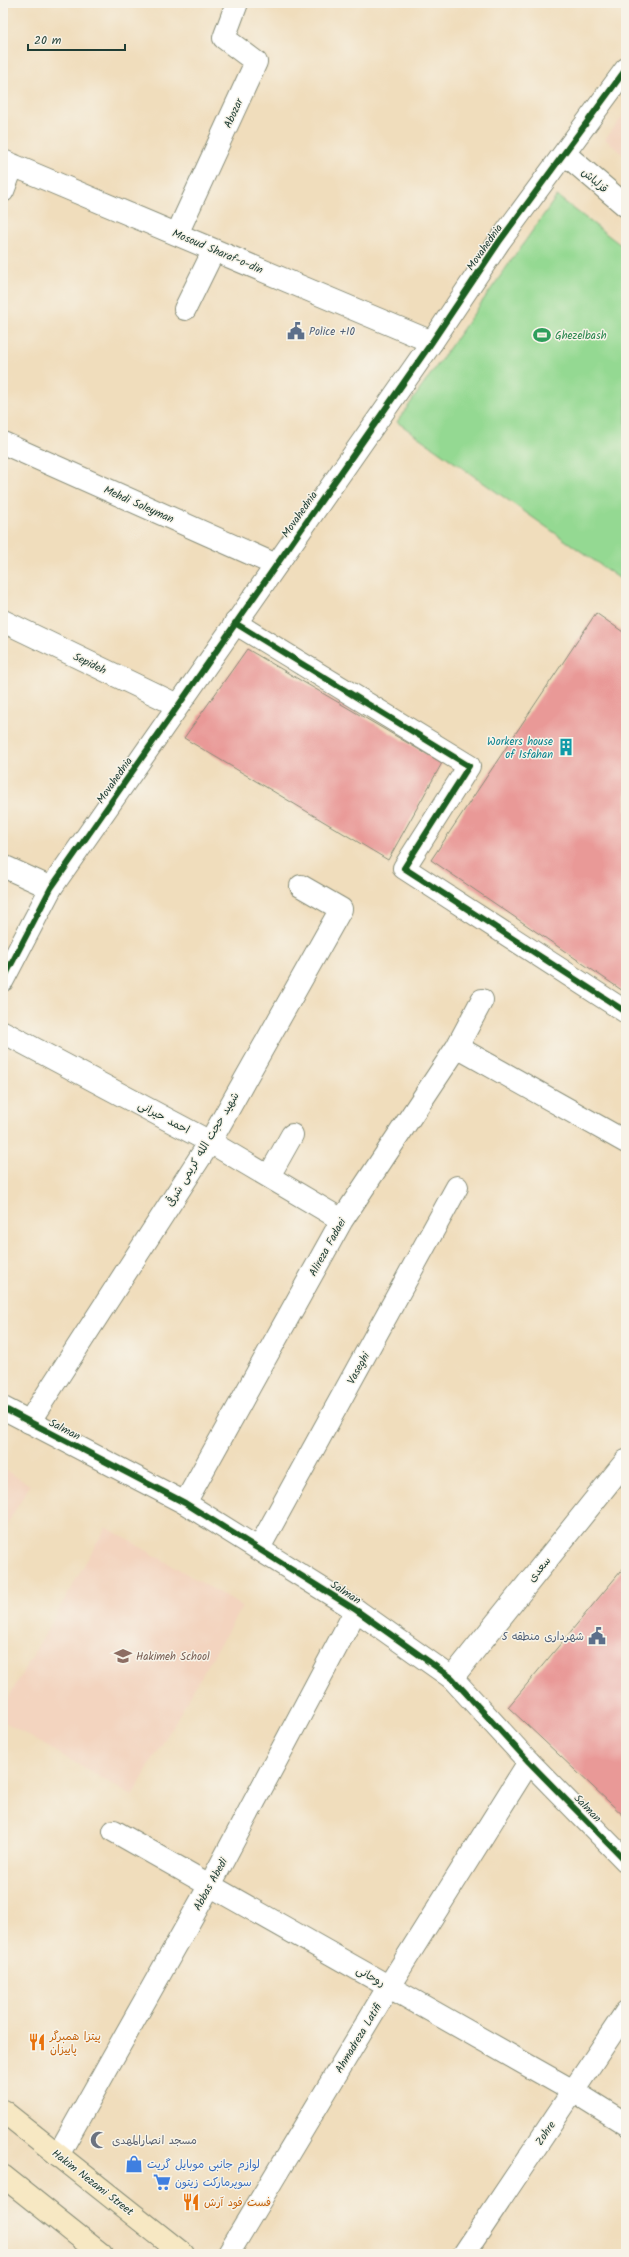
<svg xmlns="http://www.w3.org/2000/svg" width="629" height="2257" viewBox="0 0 629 2257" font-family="Kalam,'Playpen Sans Arabic',sans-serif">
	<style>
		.built { fill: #f3d4bf }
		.green { fill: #94d992; stroke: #5a8b63 }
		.building { fill: #e99997 }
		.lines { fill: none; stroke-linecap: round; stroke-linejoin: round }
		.minor-casing { stroke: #888d78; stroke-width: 24 }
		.tertiary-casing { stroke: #888d78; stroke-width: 24 }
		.secondary-casing { stroke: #888d78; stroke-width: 24 }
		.minor { stroke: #fff; stroke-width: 22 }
		.tertiary { stroke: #fff; stroke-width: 22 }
		.secondary { stroke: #f7e8c3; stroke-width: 22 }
		.cycleway-casing { stroke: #f7f3e8; stroke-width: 8 }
		.cycleway { stroke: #1b5e20; stroke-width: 6 }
		.labels { text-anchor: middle; stroke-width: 3; stroke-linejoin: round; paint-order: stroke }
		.street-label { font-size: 11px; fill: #1f3d34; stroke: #f7f3e8 }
		.service-label { font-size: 11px; fill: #4e5e75; stroke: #f7f3e8; text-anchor: start }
		.leisure-label { font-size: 11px; fill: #27864d; stroke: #f7f3e8; text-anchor: start }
		.culture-label { font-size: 11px; fill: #0d838f; stroke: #f7f3e8; text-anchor: end }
		.education-label { font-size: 11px; fill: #785e54; stroke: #f7f3e8; text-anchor: start }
		.food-label { font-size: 11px; fill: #c56008; stroke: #f7f3e8; text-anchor: start }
		.worship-label { font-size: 11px; fill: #5b616d; stroke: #f7f3e8; text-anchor: start }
		.shop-label { font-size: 11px; fill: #366cbe; stroke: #f7f3e8; text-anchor: start }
	</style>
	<rect width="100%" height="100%" fill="#f7f3e8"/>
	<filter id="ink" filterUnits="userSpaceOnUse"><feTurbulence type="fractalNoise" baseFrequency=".025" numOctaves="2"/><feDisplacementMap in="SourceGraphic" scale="8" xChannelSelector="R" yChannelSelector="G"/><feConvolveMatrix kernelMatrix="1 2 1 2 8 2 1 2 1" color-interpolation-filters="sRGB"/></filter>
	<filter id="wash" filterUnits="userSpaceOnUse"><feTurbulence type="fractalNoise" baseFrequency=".012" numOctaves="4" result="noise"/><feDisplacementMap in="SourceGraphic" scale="16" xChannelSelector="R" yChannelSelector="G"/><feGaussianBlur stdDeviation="0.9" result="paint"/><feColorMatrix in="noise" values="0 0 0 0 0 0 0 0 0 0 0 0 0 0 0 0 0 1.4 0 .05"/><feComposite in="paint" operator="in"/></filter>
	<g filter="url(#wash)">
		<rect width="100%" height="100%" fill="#f0ddbc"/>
		<!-- built -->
		<path class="built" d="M626,112v45l-21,-18z
			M3,1469l27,16 -27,46z
			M106,1527l136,79 -110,190 -129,-75v-14z"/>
		<!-- green -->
		<path class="green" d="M557,196l69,53v334l-229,-161z"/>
		<g id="blocks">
			<!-- building -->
			<path class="building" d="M596,613l30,21v359l-195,-133z
				M247,649l195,114 -54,97 -204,-122z
				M626,1565v253l-118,-111z"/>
		</g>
	</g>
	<g filter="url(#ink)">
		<use href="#blocks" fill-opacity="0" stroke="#888d78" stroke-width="1"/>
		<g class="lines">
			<!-- minor casing -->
			<g class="minor-casing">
				<path id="minor" d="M565,154l61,52
					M3,161l429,181
					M3,191l10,-26
					M177,234l79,-172 -32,-24 13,-35
					M185,309l29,-59
					M3,443l273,122
					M3,621l174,84
					M235,623l234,143 -65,102 222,144
					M3,866l48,22
					M3,1032l207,110 132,78
					M457,1047l169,95
					M269,1176l23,-41
					M29,1422l181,-280 131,-233 -40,-23
					M185,1503l157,-283 115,-173 25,-47
					M259,1548l198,-361
					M452,1678l174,-217
					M114,1831l459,260 53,33
					M58,2155l152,-270 146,-275
					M228,2254l161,-268 140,-224
					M464,2254l162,-242"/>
			</g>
			<!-- tertiary casing -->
			<g class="tertiary-casing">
				<path id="tertiary" d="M3,980l48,-92 381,-546 67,-100 127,-173
					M3,1408l182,95 171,107 96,68 77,84 97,99"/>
			</g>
			<!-- secondary casing -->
			<g class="secondary-casing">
				<path id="secondary" d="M3,2111l180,143
					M3,2176l98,78"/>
			</g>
			<!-- minor -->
			<use href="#minor" class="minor"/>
			<!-- tertiary -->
			<use href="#tertiary" class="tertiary"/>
			<!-- secondary -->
			<use href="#secondary" class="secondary"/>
			<!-- cycleway casing -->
			<g class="cycleway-casing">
				<path id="cycleway" d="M235,623l234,143 -65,102 222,144
					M3,980l48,-92 381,-546 67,-100 127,-173
					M3,1408l182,95 171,107 96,68 77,84 97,99"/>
			</g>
			<!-- cycleway -->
			<use href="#cycleway" class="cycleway"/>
		</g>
	</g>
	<!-- icons -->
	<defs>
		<g id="civic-bare" transform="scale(1.38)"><path d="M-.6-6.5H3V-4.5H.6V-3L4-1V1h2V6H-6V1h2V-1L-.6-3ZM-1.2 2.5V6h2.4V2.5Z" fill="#5c6f8a" stroke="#f7f3e8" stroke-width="2.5" paint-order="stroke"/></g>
		<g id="stadium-bare" transform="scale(1.38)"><path d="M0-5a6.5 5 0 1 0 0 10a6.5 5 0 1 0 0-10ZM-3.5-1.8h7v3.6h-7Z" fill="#2e9e5b" stroke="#f7f3e8" stroke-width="2.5" paint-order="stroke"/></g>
		<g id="building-bare" transform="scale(1.38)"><path d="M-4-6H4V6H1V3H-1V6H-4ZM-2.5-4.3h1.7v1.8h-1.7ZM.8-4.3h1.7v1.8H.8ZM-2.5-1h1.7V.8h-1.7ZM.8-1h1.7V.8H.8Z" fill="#0f9aa8" stroke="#f7f3e8" stroke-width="2.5" paint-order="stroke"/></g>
		<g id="school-bare" transform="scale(1.38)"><path d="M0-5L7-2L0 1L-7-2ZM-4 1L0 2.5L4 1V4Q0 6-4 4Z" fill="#8d6e63" stroke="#f7f3e8" stroke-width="2.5" paint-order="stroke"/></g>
		<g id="restaurant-bare" transform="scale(1.38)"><path d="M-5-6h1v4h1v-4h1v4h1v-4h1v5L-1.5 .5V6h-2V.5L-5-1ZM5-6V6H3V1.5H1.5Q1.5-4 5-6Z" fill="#e8710a" stroke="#f7f3e8" stroke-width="2.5" paint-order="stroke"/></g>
		<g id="mosque-bare" transform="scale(1.38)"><path d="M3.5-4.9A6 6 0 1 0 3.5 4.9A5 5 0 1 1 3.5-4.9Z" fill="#6b7280" stroke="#f7f3e8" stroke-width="2.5" paint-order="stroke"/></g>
		<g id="shop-bare" transform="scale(1.38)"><path d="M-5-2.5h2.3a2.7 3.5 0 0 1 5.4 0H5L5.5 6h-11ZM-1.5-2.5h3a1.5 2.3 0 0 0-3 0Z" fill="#3f7fe0" stroke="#f7f3e8" stroke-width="2.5" paint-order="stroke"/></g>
		<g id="supermarket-bare" transform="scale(1.38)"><path d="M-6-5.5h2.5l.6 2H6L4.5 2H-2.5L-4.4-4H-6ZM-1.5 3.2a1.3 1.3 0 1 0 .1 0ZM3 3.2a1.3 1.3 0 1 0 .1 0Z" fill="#3f7fe0" stroke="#f7f3e8" stroke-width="2.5" paint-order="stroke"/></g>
	</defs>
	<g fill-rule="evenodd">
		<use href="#civic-bare" x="296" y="331"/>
		<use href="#stadium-bare" x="542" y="335"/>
		<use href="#building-bare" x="566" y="747"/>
		<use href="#civic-bare" x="597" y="1636"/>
		<use href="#school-bare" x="123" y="1656"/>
		<use href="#restaurant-bare" x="37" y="2042"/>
		<use href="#mosque-bare" x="99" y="2140"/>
		<use href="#shop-bare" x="134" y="2164"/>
		<use href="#supermarket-bare" x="162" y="2182"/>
		<use href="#restaurant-bare" x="191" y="2202"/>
	</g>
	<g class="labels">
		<!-- street labels -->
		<g class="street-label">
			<text transform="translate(233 113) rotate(-66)" y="4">Abozar</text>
			<text transform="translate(595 180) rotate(41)" y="4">قزلباش</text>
			<text transform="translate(484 247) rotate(-55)" y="4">Movahednia</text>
			<text transform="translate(218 251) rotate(23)" y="4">Mosoud Sharaf-o-din</text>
			<text transform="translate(139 504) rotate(24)" y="4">Mehdi Soleyman</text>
			<text transform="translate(299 514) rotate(-55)" y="4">Movahednia</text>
			<text transform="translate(90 663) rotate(26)" y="4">Sepideh</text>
			<text transform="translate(114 780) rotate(-55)" y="4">Movahednia</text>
			<text transform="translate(164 1117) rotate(28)" y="4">احمد حیرانی</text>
			<text transform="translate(202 1149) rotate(-59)" y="4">شهید حجت الله کریمی شرقی</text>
			<text transform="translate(327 1247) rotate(-61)" y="4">Alireza Fadaei</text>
			<text transform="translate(358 1368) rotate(-61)" y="4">Vaseghi</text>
			<text transform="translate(65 1429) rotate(27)" y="4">Salman</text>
			<text transform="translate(539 1569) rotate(-51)" y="4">سعدی</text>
			<text transform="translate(346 1592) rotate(33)" y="4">Salman</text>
			<text transform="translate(588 1808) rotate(46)" y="4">Salman</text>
			<text transform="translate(210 1884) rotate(-61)" y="4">Abbas Abedi</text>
			<text transform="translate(371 1976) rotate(29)" y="4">روحانی</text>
			<text transform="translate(358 2038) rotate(-59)" y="4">Ahmadreza Latifi</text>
			<text transform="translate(545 2133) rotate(-56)" y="4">Zohre</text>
			<text transform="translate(93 2182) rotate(38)" y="4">Hakim Nezami Street</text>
		</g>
		<!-- service labels -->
		<g class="service-label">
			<text x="309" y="335">Police +10</text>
			<text x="584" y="1640" text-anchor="end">شهرداری منطقه 5</text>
		</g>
		<!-- leisure labels -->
		<g class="leisure-label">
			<text x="555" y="339">Ghezelbash</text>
		</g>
		<!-- culture labels -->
		<g class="culture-label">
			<text x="553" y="745">Workers house<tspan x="553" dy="13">of Isfahan</tspan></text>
		</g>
		<!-- education labels -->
		<g class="education-label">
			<text x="136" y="1660">Hakimeh School</text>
		</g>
		<!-- food labels -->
		<g class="food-label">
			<text x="50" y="2040">پیتزا همبرگر<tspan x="50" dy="13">پاییزان</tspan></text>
			<text x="204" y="2206">فست فود آرش</text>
		</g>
		<!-- worship labels -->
		<g class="worship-label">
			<text x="112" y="2144">مسجد انصارالمهدی</text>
		</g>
		<!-- shop labels -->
		<g class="shop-label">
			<text x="147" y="2168">لوازم جانبی موبایل گریت</text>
			<text x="175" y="2186">سوپرمارکت زیتون</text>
		</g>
	</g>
	<!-- margin -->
	<rect width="629" height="2257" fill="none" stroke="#f7f3e8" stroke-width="16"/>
	<!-- scale -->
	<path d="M28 44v6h97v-6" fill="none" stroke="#1f3d34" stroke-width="2"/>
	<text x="34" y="44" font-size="12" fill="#1f3d34" stroke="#f7f3e8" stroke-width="3" paint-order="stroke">20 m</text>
</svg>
